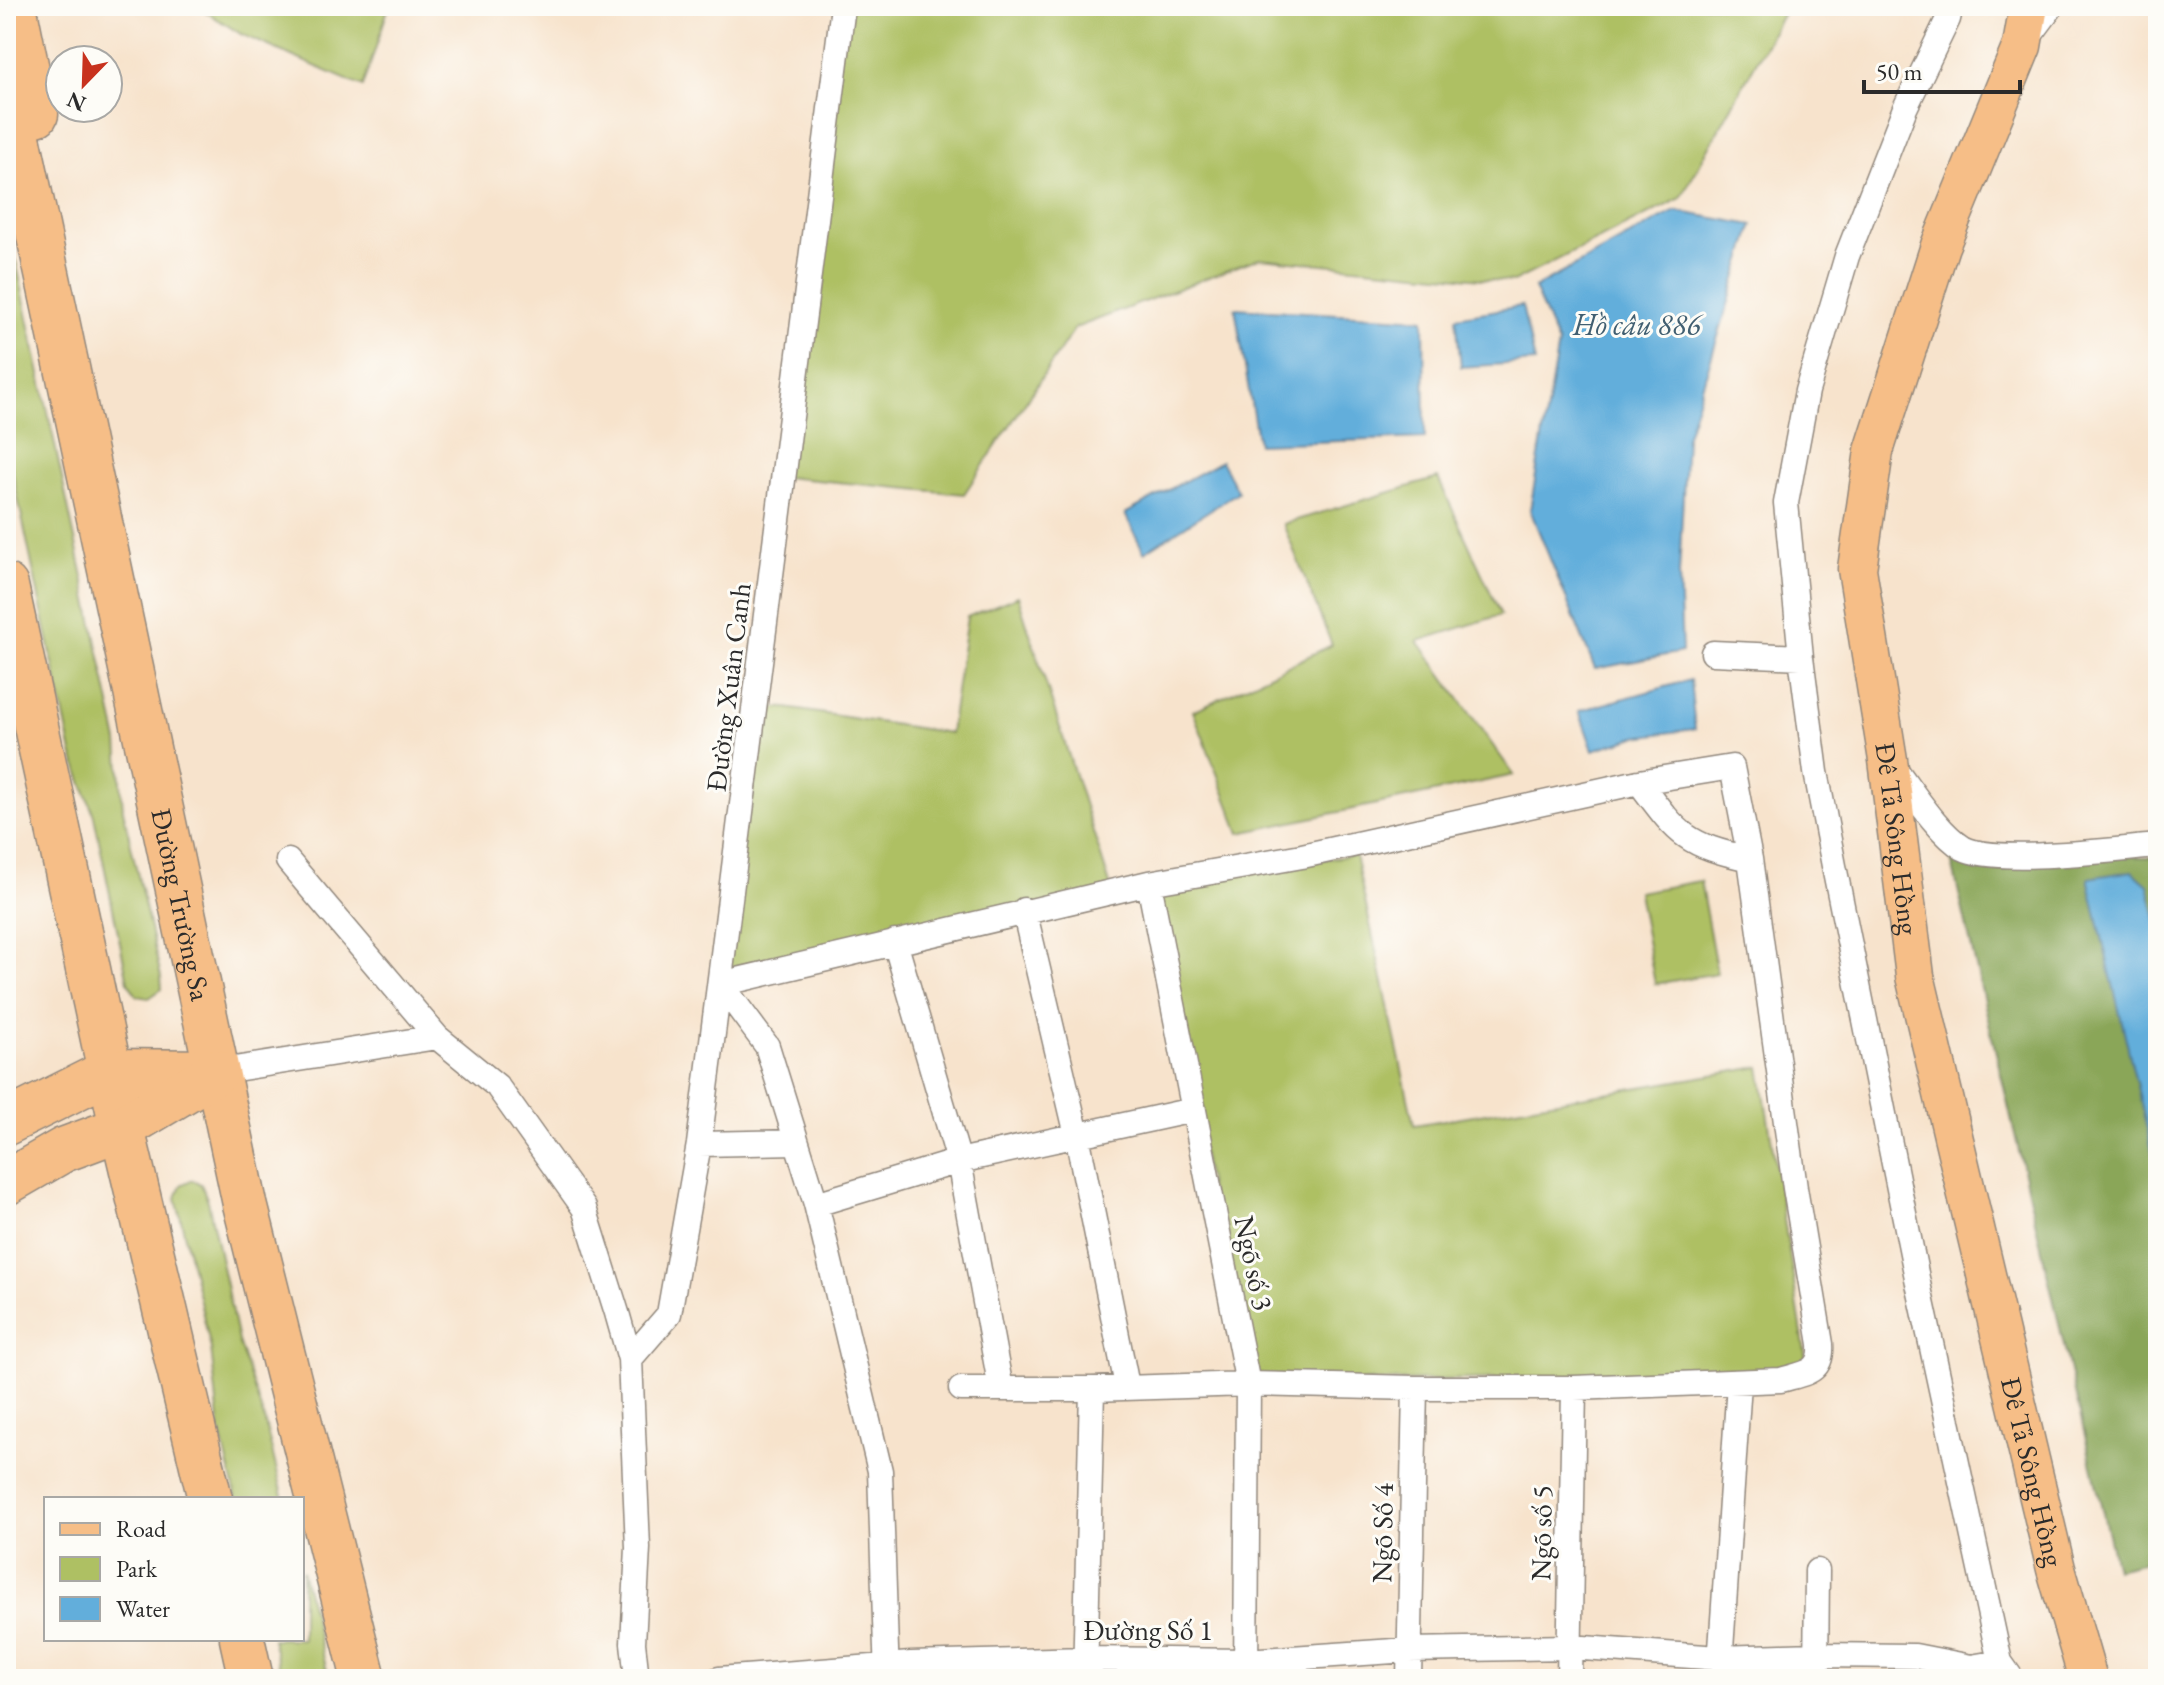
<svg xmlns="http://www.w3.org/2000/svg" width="2164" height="1685" viewBox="0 0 2164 1685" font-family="'EB Garamond',serif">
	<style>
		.green { fill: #aec063; stroke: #6c7647; stroke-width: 2 }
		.forest { fill: #8aa659; stroke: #5a6842; stroke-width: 2 }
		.water { fill: #62aedb; stroke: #466c83; stroke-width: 2 }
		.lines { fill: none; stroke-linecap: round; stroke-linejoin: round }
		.street-casing { stroke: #91877c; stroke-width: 27 }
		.primary-casing { stroke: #91877c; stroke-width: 41 }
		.highway-casing { stroke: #91877c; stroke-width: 47 }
		.street { stroke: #fff; stroke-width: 24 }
		.primary { stroke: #f6be87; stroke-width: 38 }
		.highway { stroke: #f6be87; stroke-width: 44 }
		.labels { text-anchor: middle; stroke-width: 6; stroke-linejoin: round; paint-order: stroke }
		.street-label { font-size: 28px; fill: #2b2b2b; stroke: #fdfcf7 }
		.water-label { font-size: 30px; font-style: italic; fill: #415f71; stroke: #fdfcf7 }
	</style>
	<rect width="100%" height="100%" fill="#fdfcf7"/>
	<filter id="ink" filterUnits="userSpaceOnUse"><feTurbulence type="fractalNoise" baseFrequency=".0125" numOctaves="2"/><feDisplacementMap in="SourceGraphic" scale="16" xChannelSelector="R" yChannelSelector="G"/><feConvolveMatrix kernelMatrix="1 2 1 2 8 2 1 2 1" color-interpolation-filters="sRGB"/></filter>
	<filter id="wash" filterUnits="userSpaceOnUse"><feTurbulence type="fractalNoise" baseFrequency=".006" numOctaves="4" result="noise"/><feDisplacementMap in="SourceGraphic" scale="32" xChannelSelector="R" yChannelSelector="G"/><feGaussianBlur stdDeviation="1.8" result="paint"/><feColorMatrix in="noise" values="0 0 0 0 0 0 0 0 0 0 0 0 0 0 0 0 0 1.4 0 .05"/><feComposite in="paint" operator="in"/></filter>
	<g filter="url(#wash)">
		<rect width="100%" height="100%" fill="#f7e3cc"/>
		<!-- green -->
		<path class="green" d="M197,6h192l-26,81 -122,-53z
			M843,6h944l-106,192 -168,84 -254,-24 -184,70 -111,166 -180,-17z
			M6,214l112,528 5,68 38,167 1,12 -13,9 -12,-2 -9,-14 -34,-166 -22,-63 -66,-311z
			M1438,478l63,137 -83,26 96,134 -274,58 -47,-122 139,-66 -49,-121z
			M1018,596l94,295 -391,93 35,-277 30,1 164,25 17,-116z
			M1355,855l59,270 346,-58 48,305 -560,12 -99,-501z
			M1700,881l17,92 -62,11 -17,-92z
			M191,1180l10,4 7,17 30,140 26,78 20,80h-47l-17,-69 -9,-81 -35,-151 5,-13z
			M302,1570l27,109h-47l-10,-40h30z"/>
		<!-- forest -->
		<path class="forest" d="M1950,855l208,2v702l-42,10z"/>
		<!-- water -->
		<path class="water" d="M1675,211l78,14 -67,213 -7,136 3,78 -87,17 -65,-159 28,-166 -24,-56z
			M1522,306l13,56 -74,5 -5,-50z
			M1235,308l189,11 1,119 -167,6z
			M1221,461l17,31 -94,60 -19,-38z
			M1690,680l5,49 -59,8 -43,13 -14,-39z
			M2132,871l16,14 10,41v250l-70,-298z"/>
	</g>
	<g filter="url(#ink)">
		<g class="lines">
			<!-- street casing -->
			<g class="street-casing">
				<path id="street" d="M1951,6l-3,13 -43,89 -58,148 -40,135 -21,112 15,154 15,115 18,94 84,417 82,379
					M2028,38l24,-32
					M1713,653l88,4
					M1892,765c19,24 45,67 71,83 32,17 155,1 195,-2
					M1639,782c39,52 45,63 111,77
					M288,861l149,176
					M1149,883l99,501 -2,295
					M1024,910l53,225 50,251
					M895,942l64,219 42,228
					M216,1072l221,-35 60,49 87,122 33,105 13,46 8,189 -5,95 4,36
					M699,1144l97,-2
					M816,1204l143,-43 234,-51
					M630,1359l39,-45 30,-170 144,-1138
					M719,1679l192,-15 174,-5 161,2 163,-11 161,-3 149,11 96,-3 100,1 56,11 29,-5 12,17
					M887,1679l-7,-208 -64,-267 -49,-158 -46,-62 428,-101 153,-27 337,-74 93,-15 18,92 45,329 26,156c2,29 -16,29 -40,36l-207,8h-159l-167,-4 -156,5h-131
					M1085,1679l7,-290
					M1409,1679l6,-291
					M1569,1679l5,-291
					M1719,1679l20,-296
					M1816,1679l1,-108"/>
			</g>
			<!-- primary casing -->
			<g class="primary-casing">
				<g id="primary">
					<path id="s1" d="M2029,6l-7,40 -82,200 -66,205 -17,118 31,191 27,216 141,593 32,110"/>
				</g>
			</g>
			<!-- highway casing -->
			<g class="highway-casing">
				<g id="highway">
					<path d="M14,6l22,108"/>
					<path id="s2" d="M6,81l239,1123 119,475"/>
					<path d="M6,586l116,542 88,371"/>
					<path d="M6,1123l104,-52 106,1"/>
					<path d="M6,1183l57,-33 59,-22 94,-56"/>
					<path d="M242,1639l9,40"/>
				</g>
			</g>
			<!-- street -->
			<use href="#street" class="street"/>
			<!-- primary -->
			<use href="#primary" class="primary"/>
			<!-- highway -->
			<use href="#highway" class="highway"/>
		</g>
	</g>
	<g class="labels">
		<!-- street labels -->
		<g class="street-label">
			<text transform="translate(728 687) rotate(-83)" y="10">Đường Xuân Canh</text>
			<text dy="10" stroke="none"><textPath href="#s1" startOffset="864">Đê Tả Sông Hồng</textPath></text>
			<text dy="10" stroke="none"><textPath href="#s2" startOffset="842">Đường Trường Sa</textPath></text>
			<text transform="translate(1254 1263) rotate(78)" y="10">Ngõ số 3</text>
			<text dy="10" stroke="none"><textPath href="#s1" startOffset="1512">Đê Tả Sông Hồng</textPath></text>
			<text transform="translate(1382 1533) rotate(-89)" y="10">Ngõ Số 4</text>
			<text transform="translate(1541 1533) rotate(-89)" y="10">Ngõ số 5</text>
			<text x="1148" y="1640">Đường Số 1</text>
		</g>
		<!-- water labels -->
		<g class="water-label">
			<text x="1637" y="335">Hồ câu 886</text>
		</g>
	</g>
	<!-- margin -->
	<rect width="2164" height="1685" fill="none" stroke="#fdfcf7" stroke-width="32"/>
	<!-- legend -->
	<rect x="44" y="1497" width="260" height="144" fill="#fdfcf7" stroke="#a9a8a5" stroke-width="2"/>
	<rect x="60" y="1523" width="40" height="12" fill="#f6be87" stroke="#a9a8a5" stroke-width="2"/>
	<text x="116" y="1537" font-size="24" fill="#2b2b2b">Road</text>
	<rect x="60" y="1557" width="40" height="24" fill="#aec063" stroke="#a9a8a5" stroke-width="2"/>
	<text x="116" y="1577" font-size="24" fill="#2b2b2b">Park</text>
	<rect x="60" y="1597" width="40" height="24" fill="#62aedb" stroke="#a9a8a5" stroke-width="2"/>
	<text x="116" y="1617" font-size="24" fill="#2b2b2b">Water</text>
	<!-- north arrow -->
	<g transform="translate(84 84) rotate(203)"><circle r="38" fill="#fdfcf7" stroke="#a9a8a5" stroke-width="2"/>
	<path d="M0-6L14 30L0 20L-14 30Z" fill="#c8321e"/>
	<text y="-12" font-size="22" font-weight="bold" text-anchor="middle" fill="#2b2b2b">N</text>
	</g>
	<!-- scale -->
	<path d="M1864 80v12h156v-12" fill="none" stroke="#2b2b2b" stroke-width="4"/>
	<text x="1876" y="80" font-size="24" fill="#2b2b2b" stroke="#fdfcf7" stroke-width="6" paint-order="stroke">50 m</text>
</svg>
